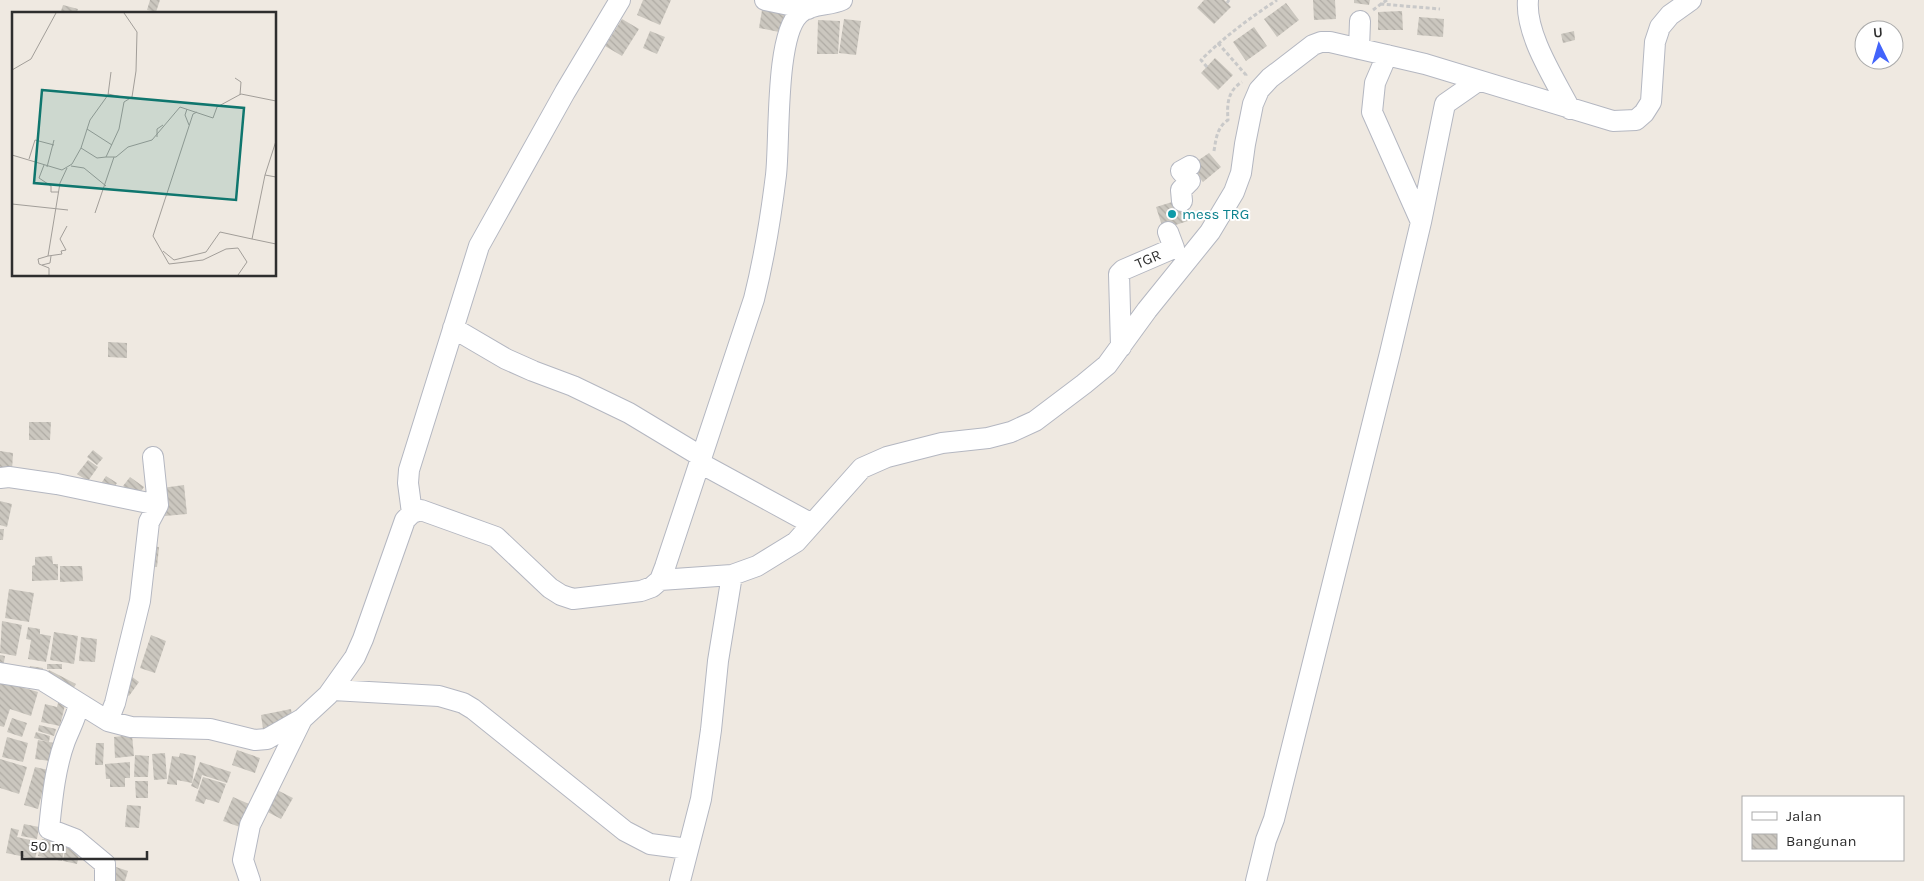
<svg xmlns="http://www.w3.org/2000/svg" width="1924" height="881" viewBox="0 0 1924 881" font-family="Karla,sans-serif">
	<style>
		.building { fill: url(#building-back-hatch) }
		.lines { fill: none; stroke-linecap: round; stroke-linejoin: round }
		.street-casing { stroke: #b4b7c1; stroke-width: 22 }
		.path { stroke: #c9c9c9; stroke-width: 3; stroke-dasharray: 4 2.5; stroke-linecap: butt }
		.street { stroke: #fff; stroke-width: 20 }
		.culture-dot { fill: #0f9aa8; stroke: #fff; stroke-width: 2 }
		.labels { text-anchor: middle; stroke-width: 4; stroke-linejoin: round; paint-order: stroke }
		.culture-label { font-size: 15px; fill: #0d838f; stroke: #fff; text-anchor: start }
		.street-label { font-size: 15px; fill: #2e2e2e; stroke: #fff }
		.inset-road { fill: none; stroke: #a29e99; stroke-width: 1 }
		.view { fill: #0f766e; fill-opacity: 0.15; stroke: #0f766e; stroke-width: 2.5 }
		.inset-edge { fill: none; stroke: #2e2e2e; stroke-width: 2.5 }
	</style>
	<defs>
		<pattern id="building-back-hatch" width="6" height="6" patternUnits="userSpaceOnUse" patternTransform="scale(1.25)"><rect width="6" height="6" fill="#cbc7bf"/><path d="M-1 5l2 2M0 0l6 6M5-1l2 2" fill="none" stroke="#afaba4"/></pattern>
	</defs>
	<rect width="100%" height="100%" fill="#efe9e1"/>
	<!-- building -->
	<path class="building" d="M150,0h10l-4,12 -9,-2z
		M643,0h28l-11,25 -23,-10z
		M1204,0h20l7,7 -17,17 -17,-16z
		M1313,0h22l1,19 -22,1z
		M1354,0h16l-1,5 -15,-2z
		M1286,3l13,17 -22,17 -13,-18z
		M763,4l25,5 -4,24 -25,-5z
		M63,5l15,4 -2,5h-16z
		M1402,11l1,19h-25v-18z
		M1419,17l25,2 -1,18 -26,-2z
		M622,19l17,10 -17,27 -17,-10z
		M844,19l17,2 -5,34 -17,-2z
		M818,20l22,1 -2,33h-21z
		M1254,27l13,19 -21,15 -13,-19z
		M650,31l15,6 -8,17 -14,-6z
		M1574,31l1,9 -12,3 -2,-9z
		M1215,58l18,17 -15,15 -17,-17z
		M1209,153l12,14 -18,15 -13,-16z
		M1182,199l6,22 -25,8 -7,-22z
		M108,342l19,1v15l-19,-1z
		M29,422h22l-1,18h-21z
		M93,450l10,8 -6,7 -10,-8z
		M0,451l13,2 -1,18 -12,-1z
		M88,460l10,7 -10,14 -11,-7z
		M106,476l11,7 -7,10 -10,-8z
		M130,477l14,10 -7,10 -14,-11z
		M184,485l3,29 -22,2 -3,-28z
		M0,501l12,3 -5,23 -7,-2z
		M0,529h4l-1,11h-3z
		M151,546l8,1 -2,20 -8,-1z
		M52,556l1,8h5v16l-26,1v-15l3,-1v-8z
		M60,566h22l1,15 -23,1z
		M9,589l25,4 -5,29 -24,-4z
		M2,621l20,4 -6,31 -16,-3z
		M28,627l12,2v5l11,2 -5,26 -18,-3 3,-19 -5,-1z
		M54,632l24,4 -4,28 -24,-4z
		M151,635l15,6 -11,32 -15,-5z
		M81,637l16,2 -2,23 -16,-1z
		M0,655l5,1 -2,12h-3z
		M47,664h15v5h-15z
		M30,666l13,2 -2,10 -13,-3z
		M49,670l27,14 -5,9 -27,-14z
		M131,676l8,6 -10,14 -9,-6z
		M0,681l38,11 -7,24 -21,-7 -6,18 -4,-1z
		M58,703l7,2 -5,21 -19,-4 4,-18 12,3z
		M291,709l2,15 -30,5 -2,-14z
		M12,718l15,5 -5,14 -15,-5z
		M39,725l17,4 -2,7 -16,-5z
		M36,732l14,4 -1,6 -15,-4z
		M132,735l2,21 -19,2 -1,-21z
		M7,737l21,6 -5,19 -21,-5z
		M38,740l22,4 -3,18 -22,-3z
		M96,743h8l-1,22h-8z
		M237,750l23,8 -5,15 -23,-8z
		M165,753l2,26 -13,1 -2,-26z
		M180,753l16,3 -4,27 -15,-3v5l-10,-1 5,-28 7,1z
		M135,755l14,1 -1,21h-14z
		M0,759l27,8 -8,27 -19,-6z
		M130,762v16h-5v9h-15v-8h-4l-1,-15z
		M200,762l31,10 -4,11 -25,-8 -4,14 -7,-3z
		M35,767l13,3 -10,39 -14,-4z
		M203,777l23,7 -7,19 -13,-4 -2,5 -9,-3z
		M135,781h13v17h-12z
		M273,788l20,10 -12,21 -19,-10z
		M233,797l16,7 -9,23 -17,-6z
		M127,805l14,1 -2,22 -14,-1z
		M24,824l15,3 -2,12 -16,-3z
		M11,828l8,2 -2,7 22,5 -4,17 -29,-6z
		M42,839l23,4 -3,18 -24,-5z
		M66,843l15,3 -4,18 -14,-3z
		M116,867l12,4 -3,10h-13z"/>
	<g class="lines">
		<!-- street casing -->
		<g class="street-casing">
			<path id="street" d="M765,0l43,9
				M1528,0c-3,34 26,78 42,109
				M1359,49l1,-28
				M1387,55l-12,28 -3,29 49,110
				M1182,201l-1,-11 9,-9 -9,-10 9,-5
				M453,328l53,31 27,12 40,15 56,27 73,44
				M1121,347l-2,-73 4,-4 51,-22 -6,-16
				M700,463l112,61
				M0,478l9,-1 48,7 101,21
				M412,513l-4,-30 1,-13 70,-224 86,-154 55,-92
				M660,580l72,-5 25,-9 39,-24 66,-74 25,-11 55,-14 46,-5 23,-6 24,-11 49,-37 23,-19 40,-55 63,-78 24,-40 7,-19 4,-29 8,-40 6,-14 11,-12 43,-33 8,-3h9l95,22 188,57 23,-1 8,-7 7,-11 4,-60 5,-15 10,-12 21,-15
				M0,673l42,7 66,41 23,6 79,2 45,11 12,-1 35,-20 26,-24 27,-38 8,-18 42,-119 7,-7 9,-3 75,27 54,51 11,7 12,4 68,-8 11,-4 8,-7 5,-13 89,-268c10,-40 17,-83 22,-124 4,-35 -1,-138 23,-161 10,-11 31,-8 43,-14
				M333,690l106,6 24,7 10,6 152,122 25,13 38,5
				M79,704c-3,14 -9,24 -14,37 -10,27 -13,59 -16,88l26,10 30,25v17
				M108,721l7,-18 25,-102 9,-79 9,-17 -5,-48
				M250,881l-7,-21 7,-35 52,-106
				M680,881l21,-82 10,-69 7,-69 14,-86
				M1256,881l10,-41 8,-21 116,-466 31,-131 24,-118 33,-23"/>
		</g>
		<!-- path -->
		<path class="path" d="M1387,0l-6,4 59,5
			M1227,3l2,-3
			M1373,10l8,-6
			M1218,43l28,32 -1,2
			M1207,67l-6,-7c24,-24 49,-42 76,-60
			M1214,151c2,-12 3,-24 14,-31 -1,-15 -1,-29 14,-38"/>
		<!-- street -->
		<use href="#street" class="street"/>
	</g>
	<!-- markers -->
	<circle class="culture-dot" cx="1172" cy="214" r="5"/>
	<g class="labels">
		<!-- culture labels -->
		<g class="culture-label">
			<text x="1182" y="219">mess TRG</text>
		</g>
		<!-- street labels -->
		<g class="street-label">
			<text transform="translate(1148 259) rotate(-24)" y="5">TGR</text>
		</g>
	</g>
	<!-- overview -->
	<g transform="translate(12 12)">
		<rect width="264" height="264" fill="#efe9e1"/>
		<path class="inset-road" d="M0,58l19,-11 25,-46M223,66l6,4 -1,13M96,82l19,4M175,97l-2,6 4,10M185,100l-4,2 -40,122 16,28 34,-4 23,-11 12,-1 9,14 -9,13M75,117l25,16M145,125v-8l6,-4M264,129l-11,34 11,2M69,136l9,-28 18,-25 3,-23M0,143l50,15 10,-6 9,-16 16,10 9,-1 13,-28 5,-27 8,-5 4,-26 1,-39 -13,-19M94,145h10l12,-10 24,-7 28,-33 33,11 4,-11 24,-13 35,7M17,147l6,-19 19,5M32,153l-5,13 12,8v6h8M59,154l13,2 22,18M35,155l7,-27M0,192l56,6M83,201l19,-56M240,227l24,5M151,239l11,9 32,-8 14,-20 32,7 13,-64M36,244l14,-2 -1,-3 5,-1 -6,-11 7,-13M30,253l8,-2 1,-7M37,263v-7l-10,-4 -1,-5 10,-3 12,-73 7,-15"/>
		<path class="view" d="M30,78l202,18 -8,92 -202,-17z"/>
		<rect width="264" height="264" class="inset-edge"/>
	</g>
	<!-- legend -->
	<rect x="1742" y="796" width="162" height="65" fill="#ffffff" stroke="#ababab"/>
	<rect x="1752" y="812" width="25" height="8" fill="#ffffff" stroke="#ababab"/>
	<text x="1786" y="821" font-size="15" fill="#2e2e2e">Jalan</text>
	<rect x="1752" y="834" width="25" height="15" fill="url(#building-back-hatch)" stroke="#ababab"/>
	<text x="1786" y="846" font-size="15" fill="#2e2e2e">Bangunan</text>
	<!-- north arrow -->
	<g transform="translate(1879 45) rotate(355)"><circle r="24" fill="#ffffff" stroke="#ababab"/>
	<path d="M0-4L9 19L0 12L-9 19Z" fill="#4264fb"/>
	<text y="-8" font-size="14" font-weight="bold" text-anchor="middle" fill="#2e2e2e">U</text>
	</g>
	<!-- scale -->
	<path d="M22 851v8h125v-8" fill="none" stroke="#2e2e2e" stroke-width="2.5"/>
	<text x="30" y="851" font-size="15" fill="#2e2e2e" stroke="#ffffff" stroke-width="4" paint-order="stroke">50 m</text>
</svg>
